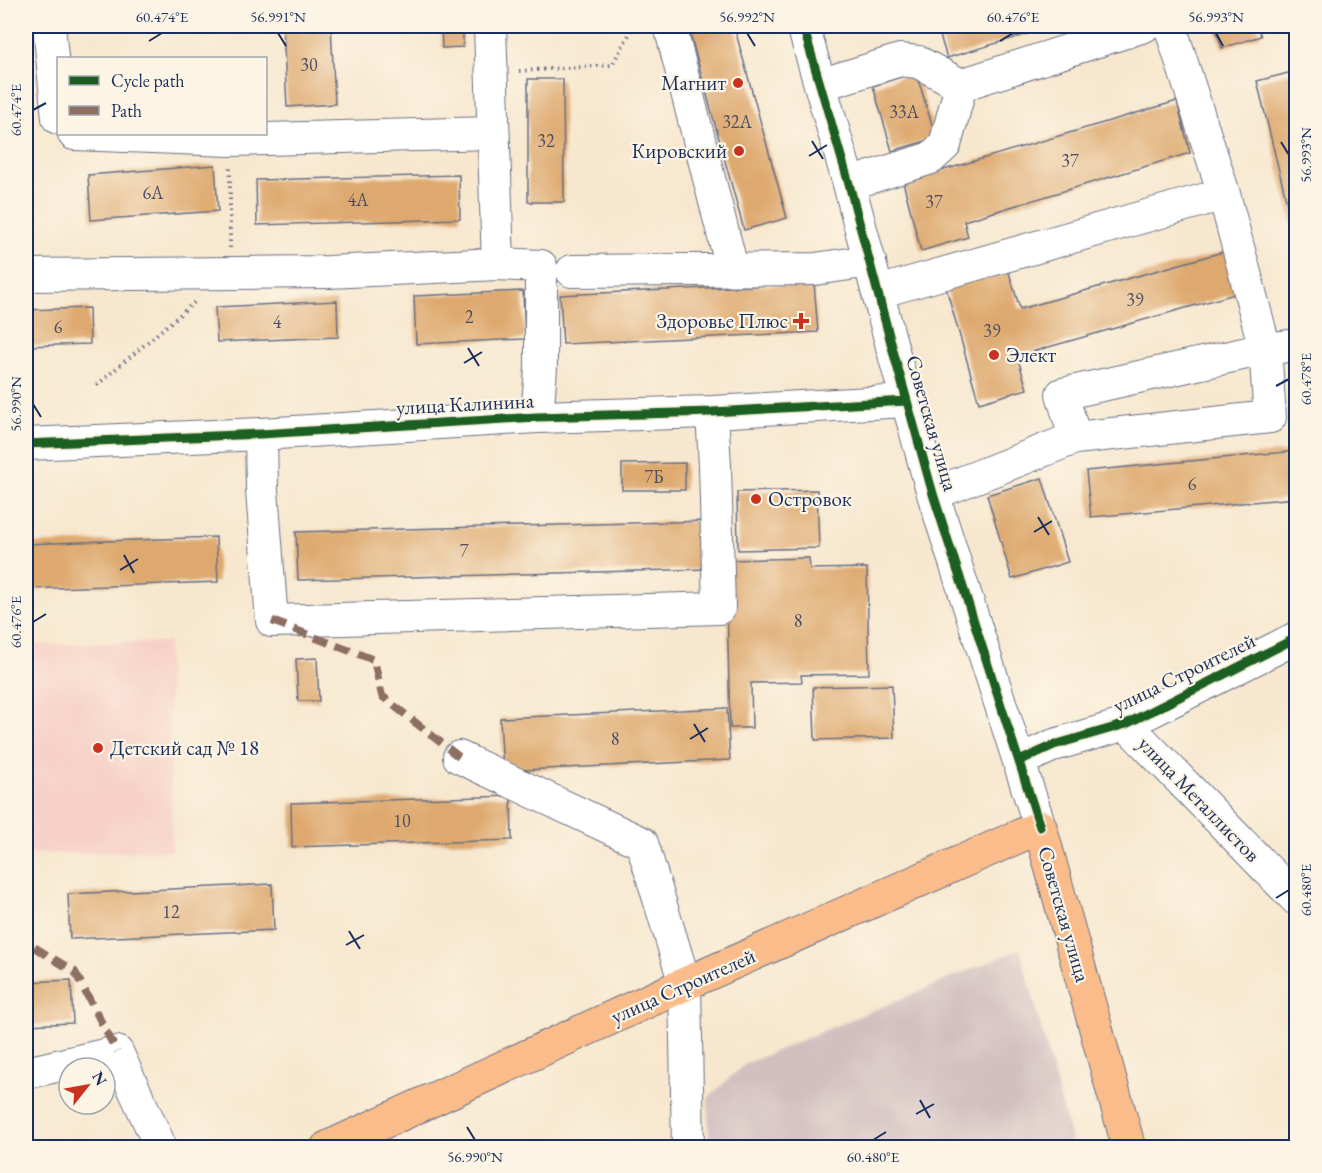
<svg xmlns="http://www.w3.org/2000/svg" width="1322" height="1173" viewBox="0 0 1322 1173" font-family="'EB Garamond',serif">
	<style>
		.built { fill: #f7d1c7 }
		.industrial { fill: #d2bfc0 }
		.building { fill: #dea96e }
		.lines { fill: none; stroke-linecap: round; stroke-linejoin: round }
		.minor-casing { stroke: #686f85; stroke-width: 34 }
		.major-casing { stroke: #686f85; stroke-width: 35 }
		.path { stroke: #686f85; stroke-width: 4; stroke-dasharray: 1.5 4.5; stroke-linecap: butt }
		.minor { stroke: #fff; stroke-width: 32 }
		.major { stroke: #fabc8b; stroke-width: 33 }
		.quiet { stroke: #8d6e63; stroke-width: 8; stroke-dasharray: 15 8; stroke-linecap: butt }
		.cycleway-casing { stroke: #fcf5e5; stroke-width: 13 }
		.cycleway { stroke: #1b5e20; stroke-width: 9 }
		.ticks { fill: none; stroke: #1b2f5e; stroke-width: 2 }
		.poi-dot { fill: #c8321e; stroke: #fcf5e5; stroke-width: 2 }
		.labels { text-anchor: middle; stroke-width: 4.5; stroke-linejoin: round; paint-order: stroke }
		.number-label { font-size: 18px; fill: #4c4e62 }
		.poi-label { font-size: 21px; fill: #1b2f5e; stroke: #fcf5e5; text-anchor: end }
		.street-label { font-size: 21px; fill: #1b2f5e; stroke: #fcf5e5 }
		.neatline { fill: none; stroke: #1b2f5e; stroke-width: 2 }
		.ticks-label { font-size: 15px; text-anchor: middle; fill: #1b2f5e }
	</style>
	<rect width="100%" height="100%" fill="#fcf5e5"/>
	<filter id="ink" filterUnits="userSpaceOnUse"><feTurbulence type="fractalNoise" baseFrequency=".0167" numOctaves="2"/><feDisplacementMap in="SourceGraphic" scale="12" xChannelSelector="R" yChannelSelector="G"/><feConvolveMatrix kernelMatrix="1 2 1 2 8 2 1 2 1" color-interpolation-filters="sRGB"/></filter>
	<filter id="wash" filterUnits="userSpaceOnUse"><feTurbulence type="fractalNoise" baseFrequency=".008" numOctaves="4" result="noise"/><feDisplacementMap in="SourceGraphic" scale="24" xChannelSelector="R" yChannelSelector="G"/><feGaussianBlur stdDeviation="1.35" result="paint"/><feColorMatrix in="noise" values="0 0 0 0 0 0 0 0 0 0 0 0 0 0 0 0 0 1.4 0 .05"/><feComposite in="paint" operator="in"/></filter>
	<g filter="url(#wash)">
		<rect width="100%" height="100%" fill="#f7e7ce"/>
		<!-- built -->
		<path class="built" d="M168,642l4,209 -146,3v-209z"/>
		<!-- industrial -->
		<path class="industrial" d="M1020,949l53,198h-364l-1,-49 37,-34z"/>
		<g id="blocks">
			<!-- building -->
			<path class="building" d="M283,26h48l4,78 -48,3z
				M441,26h22v21l-21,1z
				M688,26h46l53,192 -43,12z
				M937,26h117l-107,32z
				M1215,26h42l4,10 -39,12z
				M1296,71v169l-39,-159z
				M916,72l20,66 -44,13 -19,-65z
				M528,79h35l1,123h-36z
				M1177,101l13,52 -226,68 4,16 -47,14 -18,-69z
				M215,165l3,46 -127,9 -3,-45z
				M459,175l1,44 -203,6 -1,-45z
				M1237,248l12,42 -232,66 10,33 -48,14 -34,-119 62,-18 13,43z
				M814,283l4,49 -255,12 -3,-49z
				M523,291l2,48 -109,5 -2,-48z
				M337,301l1,36 -121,5 -2,-35z
				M89,308l1,36 -64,2v-36z
				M1296,451v47l-205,19 -5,-46z
				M685,463v27h-63v-26z
				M1042,478l26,84 -56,17 -25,-84z
				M817,490l2,58 -81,2 -1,-58z
				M708,521l1,48 -411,11 -2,-48z
				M216,537l2,45 -192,7v-45z
				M809,558l1,11 57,-1 2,106 -68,1 1,7 -51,1 1,45h-22l-4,-168z
				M317,658l2,43h-21l-2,-42z
				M892,685l2,53 -79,2 -2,-53z
				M727,708l3,52 -227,11 -3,-53z
				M511,796l1,44 -220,7 -1,-44z
				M272,884l2,46 -204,9 -2,-45z
				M71,980l2,43 -47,2v-43z"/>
		</g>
	</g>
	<g filter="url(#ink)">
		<use href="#blocks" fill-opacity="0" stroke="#686f85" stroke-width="1.5"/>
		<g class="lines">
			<!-- minor casing -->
			<g class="minor-casing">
				<path id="minor" d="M49,26l9,92
					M490,26l8,238 43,2v102l-4,49
					M670,26l62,242
					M803,26l46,158 46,174 38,136 107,333
					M820,85l80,-25 18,2 43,23
					M74,134l156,6 263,-7
					M849,184l82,-26 14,-13 16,-60 183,-59
					M572,271l243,-2 55,-8
					M26,275l302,-3 170,-8
					M878,292l346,-98
					M261,434l1,57 10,130 447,-13 -4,-142 -3,-54
					M1075,438l-13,-44 203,-45 -41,-155 -54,-168
					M26,444l235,-10 276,-17 175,-5 194,-11
					M933,494l142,-56 195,-21 -5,-68 31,-4
					M1126,724l170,175
					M459,757l183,86 43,141 3,164
					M1019,761l35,-16 72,-21 170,-86
					M26,1073l91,-21 44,96"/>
			</g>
			<!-- major casing -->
			<g class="major-casing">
				<path id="major" d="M327,1148l358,-164 355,-157 89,321"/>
			</g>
			<!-- path -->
			<path class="path" d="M519,71l93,-6 22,-39
				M26,136l11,-1
				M230,248v-83
				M97,385l100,-85"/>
			<!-- minor -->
			<use href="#minor" class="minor"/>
			<!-- major -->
			<use href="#major" class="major"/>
			<!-- quiet -->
			<path class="quiet" d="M272,621l102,39 8,36 77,61
				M34,947l41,25 42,80"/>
			<!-- cycleway casing -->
			<g class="cycleway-casing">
				<path id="cycleway" d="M803,26l46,158 46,174 38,136 107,333
					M26,444l235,-10 276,-17 175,-5 194,-11
					M1019,761l35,-16 72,-21 170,-86"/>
			</g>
			<!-- cycleway -->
			<use href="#cycleway" class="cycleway"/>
		</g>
	</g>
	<!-- ticks -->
	<path class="ticks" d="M278,33l8,13M747,33l8,13M1216,33l7,13M149,41l13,-8M1000,41l13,-8M33,110l13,-7M812,141l11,18M1281,142l8,13M809,156l18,-11M468,348l11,18M464,363l18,-11M1276,386l13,-7M33,404l8,13M1038,517l11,18M1034,532l18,-11M124,555l10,18M120,570l18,-11M33,622l13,-8M694,724l11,18M690,739l18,-11M1276,898l13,-8M349,931l11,18M346,945l18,-10M920,1100l10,18M916,1114l18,-10M467,1127l8,13M873,1140l13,-8"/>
	<!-- markers -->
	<g class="poi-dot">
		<circle cx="738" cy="83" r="6"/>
		<circle cx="739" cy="151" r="6"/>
		<path d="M798 312h6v6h6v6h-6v6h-6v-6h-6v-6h6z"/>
		<circle cx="994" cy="355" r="6"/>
		<circle cx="756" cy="499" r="6"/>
		<circle cx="98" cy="748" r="6"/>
	</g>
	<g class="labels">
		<!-- number labels -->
		<g class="number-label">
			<text x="309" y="71">30</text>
			<text x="904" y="118">33А</text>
			<text x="737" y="128">32А</text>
			<text x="546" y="147">32</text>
			<text x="1070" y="167">37</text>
			<text x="153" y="199">6А</text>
			<text x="358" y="206">4А</text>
			<text x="934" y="208">37</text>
			<text x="1135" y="306">39</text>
			<text x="469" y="323">2</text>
			<text x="277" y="328">4</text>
			<text x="58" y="333">6</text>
			<text x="992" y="337">39</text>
			<text x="654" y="483">7Б</text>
			<text x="1192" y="490">6</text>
			<text x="464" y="557">7</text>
			<text x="798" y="627">8</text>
			<text x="615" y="745">8</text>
			<text x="402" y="827">10</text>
			<text x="171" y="918">12</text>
		</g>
		<!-- poi labels -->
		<g class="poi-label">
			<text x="726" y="90">Магнит</text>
			<text x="727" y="158">Кировский</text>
			<text x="788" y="328">Здоровье Плюс</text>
			<text x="1006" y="362" text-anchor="start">Элект</text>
			<text x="768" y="506" text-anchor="start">Островок</text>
			<text x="110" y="755" text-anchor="start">Детский сад № 18</text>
		</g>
		<!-- street labels -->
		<g class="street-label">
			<text transform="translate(465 404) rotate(-3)" y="7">улица Калинина</text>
			<text transform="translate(932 423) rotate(74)" y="7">Советская улица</text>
			<text transform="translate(1184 673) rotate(-26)" y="7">улица Строителей</text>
			<text transform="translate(1199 799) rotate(46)" y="7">улица Металлистов</text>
			<text transform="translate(1064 914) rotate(74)" y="7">Советская улица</text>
			<text transform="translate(683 986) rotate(-24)" y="7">улица Строителей</text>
		</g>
	</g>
	<!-- margin -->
	<rect width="1322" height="1173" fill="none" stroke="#fcf5e5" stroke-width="66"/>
	<!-- legend -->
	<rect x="57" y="57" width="210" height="78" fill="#fcf5e5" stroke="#a2a6af" stroke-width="1.5"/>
	<rect x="69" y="76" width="30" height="9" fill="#1b5e20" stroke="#a2a6af" stroke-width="1.5"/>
	<text x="111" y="87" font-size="18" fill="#1b2f5e">Cycle path</text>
	<rect x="69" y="106" width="30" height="9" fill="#8d6e63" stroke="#a2a6af" stroke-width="1.5"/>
	<text x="111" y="117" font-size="18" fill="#1b2f5e">Path</text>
	<!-- north arrow -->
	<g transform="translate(87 1086) rotate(59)"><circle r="28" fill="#fcf5e5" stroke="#a2a6af" stroke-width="1.5"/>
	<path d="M0-4.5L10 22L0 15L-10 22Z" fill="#c8321e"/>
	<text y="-9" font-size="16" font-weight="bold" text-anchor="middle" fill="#1b2f5e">N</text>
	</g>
	<rect x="33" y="33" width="1256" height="1107" class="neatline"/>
	<g class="ticks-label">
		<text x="162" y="22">60.474°E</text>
		<text x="278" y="22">56.991°N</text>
		<text x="747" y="22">56.992°N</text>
		<text x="1013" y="22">60.476°E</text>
		<text x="1216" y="22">56.993°N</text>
		<text transform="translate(16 110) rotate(-90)" y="5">60.474°E</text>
		<text transform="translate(1306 155) rotate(-90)" y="5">56.993°N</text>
		<text transform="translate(1306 379) rotate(-90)" y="5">60.478°E</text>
		<text transform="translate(16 404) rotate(-90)" y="5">56.990°N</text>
		<text transform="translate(16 622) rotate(-90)" y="5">60.476°E</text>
		<text transform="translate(1306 890) rotate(-90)" y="5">60.480°E</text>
		<text x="475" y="1162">56.990°N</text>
		<text x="873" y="1162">60.480°E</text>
	</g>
</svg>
